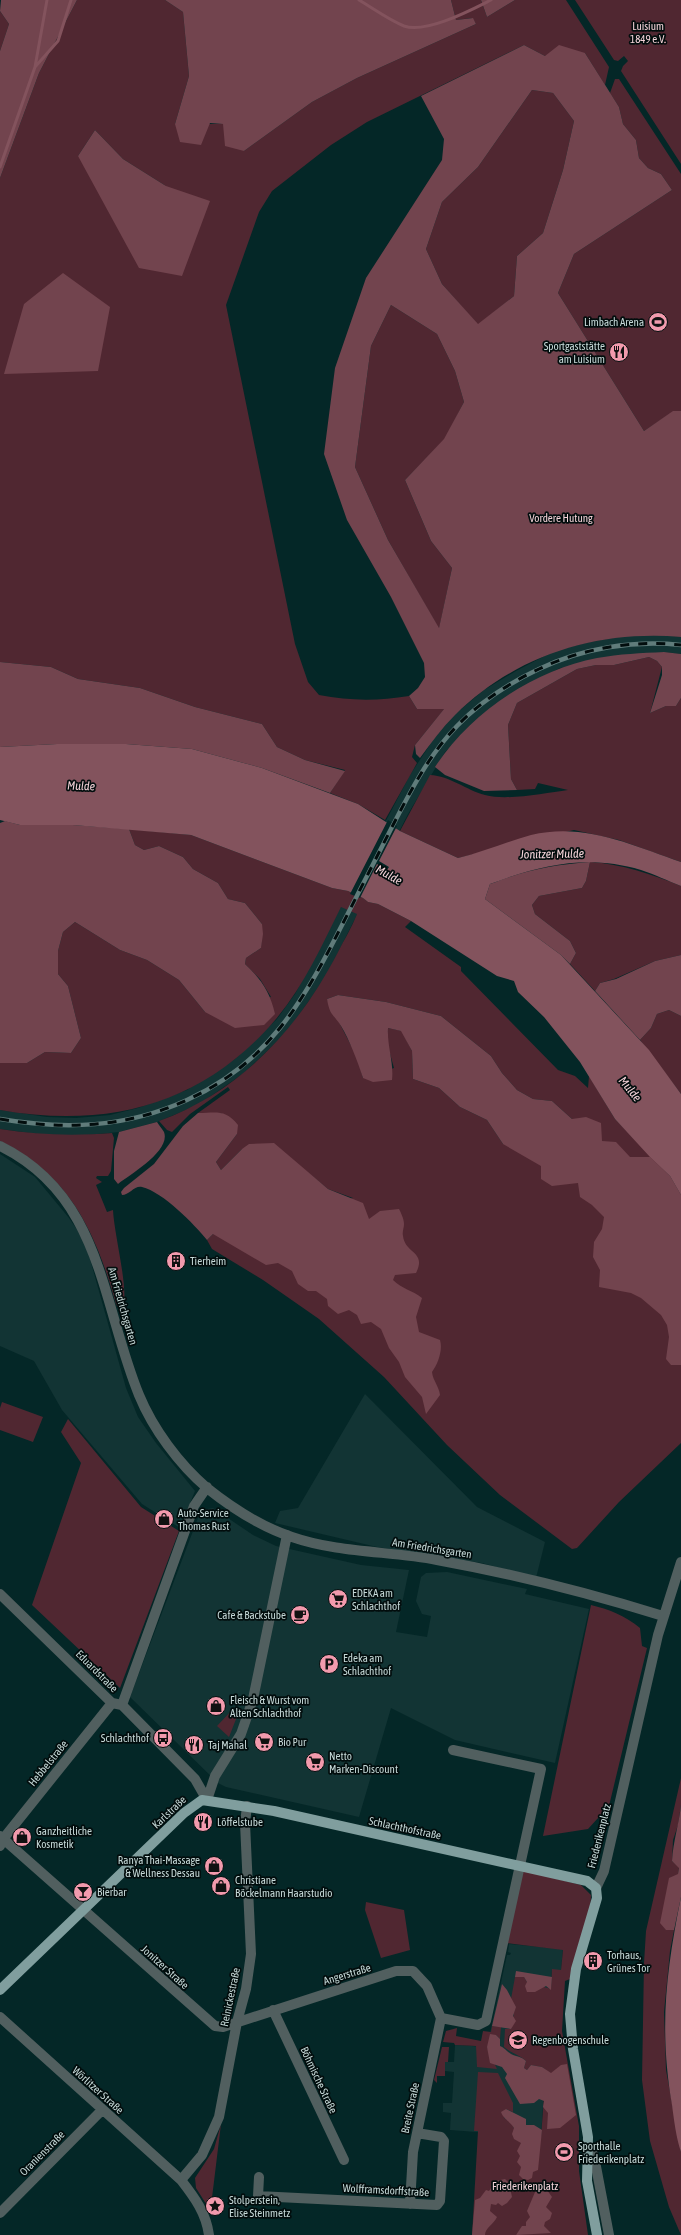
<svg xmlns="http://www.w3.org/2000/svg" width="681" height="2235" viewBox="0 0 681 2235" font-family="'Asap Condensed',sans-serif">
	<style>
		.built { fill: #123434 }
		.green { fill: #502731; fill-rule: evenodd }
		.forest { fill: #72444e; fill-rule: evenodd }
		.water { fill: #83535d }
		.pier { fill: #042727 }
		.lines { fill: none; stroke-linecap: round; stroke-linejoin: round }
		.stream { stroke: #83535d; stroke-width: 3 }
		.minor { stroke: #515f5f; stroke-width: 10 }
		.major { stroke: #809e9e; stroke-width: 10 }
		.rail-casing { stroke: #607c7b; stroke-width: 4.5 }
		.rail { stroke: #020d0d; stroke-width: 3; stroke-dasharray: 9; stroke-linecap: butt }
		.labels { text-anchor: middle; stroke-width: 3.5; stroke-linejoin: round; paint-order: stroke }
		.park-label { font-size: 11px; fill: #f5d4da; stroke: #020d0d }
		.poi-label { font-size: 11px; fill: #c6d9d8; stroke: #020d0d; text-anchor: start }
		.street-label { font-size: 11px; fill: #c6d9d8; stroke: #020d0d }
		.water-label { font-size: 12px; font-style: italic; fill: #f5d4da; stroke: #020d0d }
	</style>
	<rect width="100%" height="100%" fill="#042727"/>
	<!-- built -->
	<path class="built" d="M662,635l19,2v17l-17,-2 -104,16 -37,19 -29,18 -49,47 -37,62 -83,164 -38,54 -43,41 -46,32 -41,17 -38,10 -42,4 -31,-1 -46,-6v-19l47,7 29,1 34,-3 28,-7 49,-18 48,-31 42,-40 18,-25 115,-219 23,-35 21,-25 30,-25 32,-19 38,-20 36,-9 35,-6z
		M0,1154l35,23 34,41 13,19 8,22 36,129 12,29 18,26 39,48 -15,37 -38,-24 -80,-94 -28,-49 -34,-15z
		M365,1394l112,113 68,35 -9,36 -54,-15 -105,-16 -102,-24 5,-12 18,-3z
		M213,1508l40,27 23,11 85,19 48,5 -13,62 31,5 4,-21 -9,-2 -6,-13 5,-24 5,-4 21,-1 80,17 -2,5 64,15 -34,154 -100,-23 -64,-32 -32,109 -133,-30 -8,-4 -88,-86 71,-187z
		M509,1944l54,5 -2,21h-9l-11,167 -91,-7 1,-17 -8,-1v-9h9l2,-31 -9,-1v-9h9l1,-17 32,2 20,-92h3l1,-2 -3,-1z"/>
	<!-- green -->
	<path class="green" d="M77,0h88l18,12 6,64 -14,48h48l21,27 68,-49 45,-24 119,-54 -4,-6 -16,2 -5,-20h30l6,17 28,-17h51l43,67 -4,18 -20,-32 -40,3 -21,-11 -157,77 -36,23 -59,46 -13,21 -33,93 69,339 13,38 11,13c31,6 59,6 90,1l8,13 28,-1 -30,37 -3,12 5,6 -32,57 -27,-16 -28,-11 15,-23 -40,-10 -28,-13 -15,-23 -67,-17 -55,-19 -62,-9 -27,-12 -51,-5v-484l39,-105zM95,130l28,29 43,27 44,15 -132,-45z
		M575,0h106v164l-60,-93 2,-5 5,-5 -4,-5 -6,5 -4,-1z
		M0,11l9,13 -9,27z
		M615,79h4l62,95v237l-8,1 -29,19 -86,-138 16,-39 98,-64 -11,-16 -13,-6 -9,-10 -3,-18 -13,-16 -4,-17 -9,-14z
		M532,90l21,3 21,28 -11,49 -20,63 -26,23 -3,40 -36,29 -36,-41 -16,-35 16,-47 36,-35z
		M391,305l46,29 18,37 9,31 -19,37 -40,41 26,61 21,27 -13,61 -51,-89 -33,-73 16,-121z
		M649,657l8,4 5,6 -12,46 16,-7h10l5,-8v164l-62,-22 -45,-10 -116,28 -58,-27 30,-56c20,1 36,15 55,20 22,6 60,-2 83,-5l-30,-7 -3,6 -18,1 -6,-11 -3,-54 9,-22 60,-34 19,-4h18z
		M129,829l62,6 141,53 16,3 15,7 5,4 10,2 33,17 -6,6 56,40v4l97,99 17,6 13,12 1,-12 26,43 55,57 11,19v248l-62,59 -42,46 -5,1 -72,-54 -53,-50 -63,-68 -65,-58 -56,-39 -51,-31 -5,-9 6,-6 140,-36 -25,-9 -22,-18 -64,-22 -21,21 -5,-8 21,-28 -16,-21h-23l32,-23 -2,-3 -38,27 -18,18 -5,-2 -8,-9c82,-30 140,-93 179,-169 6,-12 14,-25 19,-38l-16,-7c-19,38 -37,79 -65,112 -73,86 -168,110 -276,91v-47h27l18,-11 26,1 10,-15 -13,-52 -10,-12v-23l5,-19 12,-10 45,28 27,10 32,20 26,32 66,-15 -11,-18 -15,-15 1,-6 15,-10 1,-24 -17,-21 -17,-4 -10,-16 -25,-14 -10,-12 -24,-11 -15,4 -9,-5zM338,995l48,7 55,14 50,40 11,17 15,17 16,9 19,2 20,18 -69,25 -16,-24 -27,-13 -21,-19 -26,-9 -1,-28 -10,-20 -14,-3 -1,15 7,25 -31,10 -5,-19 -31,-60z
		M590,862c32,2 61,12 91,24v69l-26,6 -41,18 -14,4 -5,8 -25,-27 6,-11 -6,-12 -35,-27 -3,-9 7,-9 43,-8 4,-7z
		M669,1010l12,6v78l-41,-54 11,-12 6,-14z
		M0,1129c38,6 74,7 112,4l2,5 -3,33 -3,5h-11l-1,2 6,4 -6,3 11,27 6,-2c1,24 16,79 10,98l-5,-1 -2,-3c-20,-71 -46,-129 -116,-163z
		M2,1402l41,15 -10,25 -33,-12v-22z
		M68,1419l73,88 38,24 -59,157 -88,-83 49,-142 -20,-31z
		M591,1605c17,4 35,11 49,23l2,18 5,2 -38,158 -21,23 -45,7z
		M233,1709h7l-11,28 -12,-11z
		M681,1778v27l-3,20 -5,15 -1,21 7,6 -5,63 -4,21 -6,61 2,58 15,82v83l-12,-28 -19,-66 -8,-61 2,-117 2,-32z
		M525,1871l56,14 10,10c0,27 -17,56 -21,84l-5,2 -3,50 17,95v45l9,64h-116l6,-104h-4l4,-59 20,1 15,30v9l-7,-3 -2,9 7,4 3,6 27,9 5,-67 -4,-3 -11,-2 -4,5 -3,-2 2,-7c-6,-6 -14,-7 -22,-14l1,-18h6l4,-22 -4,-8 4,-22h9l3,5 24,7 1,-20 9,1 2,-20 -57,-7 17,-71z
		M366,1902l38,8 6,40 -29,8 -16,-48z
		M492,2026l9,1 -1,12 -4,-4 -9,12 10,22 -20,-2 -1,-21 -21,-1 -1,-2 -11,-1 3,-11 11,-3 -1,8 25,5 2,-10 8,1z
		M442,2047h7l-1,15h-3v14h-8v7l-3,-3z
		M221,2124l-10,82 -3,1 -12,-19 -1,-10 19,-29z"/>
	<!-- forest -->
	<path class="forest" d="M1,0h76l-38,73 -39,105v-127l9,-27 -9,-13z
		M165,0h286l5,20 17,-2 3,6 -119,54 -45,24 -68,49 -19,-5 -2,-22 -13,-1 -9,22 -21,-3 -5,-18 14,-48 -6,-64z
		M481,0h34l-28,17z
		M524,45l21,11 14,-11 26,8 34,54 4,17 13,16 3,18 9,10 13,6 11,16 -98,64 -16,39 86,138 29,-20h8v226c-84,-7 -165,18 -226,78 -13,13 -24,28 -35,43l-4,-4 -1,-9 29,-36h-27l-8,-13 9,-8 7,-11 -1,-14 -33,-66 -44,-77 -23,-66 11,-86 31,-90 76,-118 2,-21 -23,-43zM532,90l21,3 21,28 -11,49 -20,63 -26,23 -3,40 -36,28 -36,-40 -16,-35 16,-47 36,-35zM391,305l46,29 18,37 9,31 -20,37 -39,41 26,61 21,27 -13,60 -51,-88 -33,-73 16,-121z
		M95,130l28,29 43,27 44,15 -28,75 -43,-8 -61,-112z
		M63,273l47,34 -12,64 -94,3 20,-70z
		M664,652l17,2v44l-5,8h-10l-16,7 12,-38v-8l-5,-6 -8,-4 -35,8h-18l-19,4 -60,34 -9,22 3,54 6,11 -33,1 -39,-16 -10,-8c35,-54 99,-97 162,-109 23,-4 44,-5 67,-6z
		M0,662l51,5 27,12 62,9 55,19 67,17 15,23 28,13 40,11 -15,22 -68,-25 -70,-19 -66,-5h-69l-57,3z
		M5,821l15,4h53l56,4 6,16 9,5 15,-4 24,11 10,12 25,14 10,16 17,4 17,21 1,10 -2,14 -15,10 -1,6c16,15 25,28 30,50l-11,11 -29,3 -30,-16 -26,-32 -32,-20 -27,-10 -45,-28 -12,10 -5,19v23l10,12 13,52 -10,15 -26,-1 -18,11h-27v-240z
		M590,862l-4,19 -4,7 -43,8 -7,9 3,9 35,27 6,12 -6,11 -9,-9 -76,-56 5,-15c37,-14 61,-19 100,-22z
		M681,955v61l-12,-6 -12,4 -6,14 -11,12 -45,-49 5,-8 16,-4 39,-18z
		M338,995l48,7 55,14 50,40 11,17 15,17 16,9 19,2 20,18 14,-2 15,6 1,18 14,1 14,15h20l20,19 11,19v170h-10l-5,-6 3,-22 -2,-12 -6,-10 -20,-17 -10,-5 -32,-6 1,-17 -7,-13 1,-15 8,-13 2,-12 -12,-12 -12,-8 -2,-14 -26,3 -11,-7v-13l-38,-22 -16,-24 -27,-13 -21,-19 -26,-9 -1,-28 -11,-20 -13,-3c-1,19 6,34 4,52l-19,2 -10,-4c-5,-16 -14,-39 -22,-52 -9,-14 -11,-10 -14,-27z
		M198,1113c19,0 27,-4 40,12l-1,9 -21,28 5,8 21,-21 7,-5 25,-1 54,46 35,14 6,16 11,-8 19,-2c2,4 5,10 5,15 0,4 -2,8 -1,12 2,18 24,15 13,37l-21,2 -2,5c9,9 19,10 29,18l-6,19 3,15 21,8c3,10 -2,24 -8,32 1,9 7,14 8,23l-14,19 -4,-17 -17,-20 -6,-15 -10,-14 -8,-19 -10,-7 -10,2 -4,-9 -8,-5 -11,4 -10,-8 -1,-7 -11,-8h-8l-10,-7 -6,-13 -14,-8 -12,2 -53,-31 -6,6c-13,-16 -44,-48 -65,-53 -7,-2 -13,8 -20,8l-1,-3 3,-4 30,-24 29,-38z
		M157,1122c2,3 5,7 7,10 7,19 -33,42 -46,52l-4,-5v-28l5,-19z
		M681,1805v92l-7,33h-8l-6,-7 9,-45 9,-4 1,-6 -7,-7c1,-19 7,-37 9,-56z
		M516,1971l36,6 -1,13 -5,-4 -11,6h-8l-2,-6 2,-4 -3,-5h-9z
		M502,1984l5,6 9,17 -3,9 3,5 -5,8 -19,-3z
		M490,2034l6,1 4,4v7c5,2 6,5 11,8 6,3 10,2 15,7l-2,7 3,2 4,-5 11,2 9,6 10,-8 6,-1 9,51 -16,13 -13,1 1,-16 -5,-6 1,-6 -5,-2 -5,4 -14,1 -15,-26 2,-4 -5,-7 -12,-4 -3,-16z
		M506,2109l20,10v6h8l8,5 -4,40 -5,2 -1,6 -4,2 -5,-1 -4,-4 2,-8 -4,-5 3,-6 -3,-5 4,-8 -7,-4 -2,-5 2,-6c-4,-7 -10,-8 -13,-16z
		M505,2179l4,4 3,14 -5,6 -5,3 -4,-3 -2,2 -5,-1 -1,7 7,6c-3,7 -12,11 -12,18h-13l3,-35 5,-2 6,-8 3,1 7,-10z
		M538,2185l9,5 5,7 -6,10 6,6 -2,6 -5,3 -1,4 7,7 -35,2 6,-9h4v-4l4,-5 -3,-6z"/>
	<!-- water -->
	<path class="water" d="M57,744h69l66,5 70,19 96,36 42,27 58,27c25,-6 48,-16 73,-23 53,-13 101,10 150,27v24c-13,-5 -27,-12 -40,-16 -54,-16 -100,-5 -151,14l-5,15 76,56 88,95 32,44v101l-11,-19 -20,-19 -35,-38 -35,-57 -36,-45 -26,-25 -4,-11 -17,-5 -86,-55 -33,-17 -10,-2 -5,-4 -15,-7 -16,-3 -141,-53 -118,-10h-53l-20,-5v-73z
		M681,1897v255c-5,-15 -7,-32 -9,-47 -13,-76 -6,-134 9,-208z"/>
	<!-- pier -->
	<path class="pier" d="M388,820l9,6 -18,35 10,6 -2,3 -10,-6 -17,34 -10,-4z"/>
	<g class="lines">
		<!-- stream -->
		<path class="stream" d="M359,0c15,9 30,20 45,26 22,8 67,-16 87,-26
			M35,67l12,-67
			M0,167l35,-100 23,-26 13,-41"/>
		<!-- minor -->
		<path class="minor" d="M0,1146c102,50 101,156 139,249 14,34 40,69 68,93 25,20 55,39 85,49 46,16 98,14 145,23 77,14 152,33 226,56
			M0,1594l112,109 10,2 73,74 12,21
			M122,1705l72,-199 13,-19
			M207,1800l8,-24 26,-42 12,-35 34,-164
			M0,1836l215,190 8,1 173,-56h17l14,15 14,32
			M0,1846l3,-7 109,-136
			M596,1888l8,-17 54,-236 23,-73
			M273,2010l71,150
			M0,2017l181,163c14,18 25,33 28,55
			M441,2018l37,7 8,-4 55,-252 -88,-19
			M589,2146l5,10 15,79
			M259,2177l-1,19 179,9 3,-4 4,-60 -3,-4 -24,-4
			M181,2180l21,-25 17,-38 18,-95 9,-33 5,-35 -6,-131 2,-17
			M410,2204l3,-52 28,-134
			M0,2213l102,-103"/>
		<!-- major -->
		<path class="major" d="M0,1990l184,-177 18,-13 72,11 313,70 9,7 1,10 -21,71 -6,45 3,35 15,88 -1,44 10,54"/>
		<!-- rail casing -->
		<g class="rail-casing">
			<path id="rail" d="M0,1119c65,11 126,9 187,-19 81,-37 116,-98 154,-173 17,-33 33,-65 50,-98 19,-37 37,-73 66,-103 23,-24 52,-43 82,-57 44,-21 94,-29 142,-24"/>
		</g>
		<!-- rail -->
		<use href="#rail" class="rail"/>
	</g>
	<!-- icons -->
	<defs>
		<g id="stadium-disc" transform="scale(1)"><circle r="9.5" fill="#f29aad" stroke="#020d0d"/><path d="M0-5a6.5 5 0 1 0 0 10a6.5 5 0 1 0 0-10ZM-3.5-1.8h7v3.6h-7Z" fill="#111"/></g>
		<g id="restaurant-disc" transform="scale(1)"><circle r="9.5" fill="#f29aad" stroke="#020d0d"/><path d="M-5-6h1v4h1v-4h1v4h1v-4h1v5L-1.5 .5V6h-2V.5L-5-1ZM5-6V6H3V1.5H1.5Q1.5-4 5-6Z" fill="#111"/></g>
		<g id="building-disc" transform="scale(1)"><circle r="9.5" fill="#f29aad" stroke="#020d0d"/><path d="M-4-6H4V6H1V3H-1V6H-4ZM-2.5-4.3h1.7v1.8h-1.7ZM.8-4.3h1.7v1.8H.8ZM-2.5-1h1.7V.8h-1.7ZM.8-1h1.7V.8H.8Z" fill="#111"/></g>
		<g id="shop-disc" transform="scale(1)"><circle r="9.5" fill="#f29aad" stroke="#020d0d"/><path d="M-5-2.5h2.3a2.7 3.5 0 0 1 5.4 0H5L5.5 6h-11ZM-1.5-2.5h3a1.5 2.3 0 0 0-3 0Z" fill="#111"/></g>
		<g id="supermarket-disc" transform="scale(1)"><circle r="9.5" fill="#f29aad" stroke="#020d0d"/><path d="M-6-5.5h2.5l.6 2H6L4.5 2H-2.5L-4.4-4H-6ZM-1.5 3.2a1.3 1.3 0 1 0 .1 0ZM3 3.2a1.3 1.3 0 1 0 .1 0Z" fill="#111"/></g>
		<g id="cafe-disc" transform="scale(1)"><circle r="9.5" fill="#f29aad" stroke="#020d0d"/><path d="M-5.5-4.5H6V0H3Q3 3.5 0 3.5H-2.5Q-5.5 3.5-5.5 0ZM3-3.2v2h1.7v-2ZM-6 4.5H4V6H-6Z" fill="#111"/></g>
		<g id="parking-disc" transform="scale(1)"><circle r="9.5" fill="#f29aad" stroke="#020d0d"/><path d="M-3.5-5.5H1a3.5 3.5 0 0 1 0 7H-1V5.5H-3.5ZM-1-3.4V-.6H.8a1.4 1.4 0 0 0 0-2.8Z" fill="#111"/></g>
		<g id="bus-disc" transform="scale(1)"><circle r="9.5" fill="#f29aad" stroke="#020d0d"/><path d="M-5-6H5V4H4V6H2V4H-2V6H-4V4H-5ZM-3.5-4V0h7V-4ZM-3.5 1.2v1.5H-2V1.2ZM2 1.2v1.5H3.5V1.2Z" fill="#111"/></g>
		<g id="bar-disc" transform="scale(1)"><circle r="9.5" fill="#f29aad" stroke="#020d0d"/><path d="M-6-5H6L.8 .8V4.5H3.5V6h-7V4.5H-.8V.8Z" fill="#111"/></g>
		<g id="school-disc" transform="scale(1)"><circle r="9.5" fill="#f29aad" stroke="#020d0d"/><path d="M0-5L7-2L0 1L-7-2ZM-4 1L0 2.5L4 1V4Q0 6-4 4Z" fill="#111"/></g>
		<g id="sight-disc" transform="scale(1)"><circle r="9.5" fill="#f29aad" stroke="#020d0d"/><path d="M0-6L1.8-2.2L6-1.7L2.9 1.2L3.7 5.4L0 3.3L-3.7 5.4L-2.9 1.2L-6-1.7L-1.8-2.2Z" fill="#111"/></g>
	</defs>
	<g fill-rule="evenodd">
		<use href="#stadium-disc" x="658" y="322"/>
		<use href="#restaurant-disc" x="619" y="352"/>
		<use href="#building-disc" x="176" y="1261"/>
		<use href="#shop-disc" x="164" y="1519"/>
		<use href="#supermarket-disc" x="338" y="1599"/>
		<use href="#cafe-disc" x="300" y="1615"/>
		<use href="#parking-disc" x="329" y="1664"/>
		<use href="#shop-disc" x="216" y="1706"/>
		<use href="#bus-disc" x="163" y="1738"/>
		<use href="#supermarket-disc" x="264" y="1742"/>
		<use href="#restaurant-disc" x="194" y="1745"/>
		<use href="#supermarket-disc" x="315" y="1762"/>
		<use href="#restaurant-disc" x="203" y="1822"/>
		<use href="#shop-disc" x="22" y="1837"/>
		<use href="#shop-disc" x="214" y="1866"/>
		<use href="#shop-disc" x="221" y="1886"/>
		<use href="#bar-disc" x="83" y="1892"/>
		<use href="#building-disc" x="593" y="1961"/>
		<use href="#school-disc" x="518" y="2040"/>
		<use href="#stadium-disc" x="564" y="2152"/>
		<use href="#sight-disc" x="215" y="2206"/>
	</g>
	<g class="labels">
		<!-- park labels -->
		<g class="park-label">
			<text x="648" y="30">Luisium<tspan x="648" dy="13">1849 e.V.</tspan></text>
			<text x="561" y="522">Vordere Hutung</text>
			<text x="525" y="2190">Friederikenplatz</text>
		</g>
		<!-- poi labels -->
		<g class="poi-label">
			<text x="644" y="326" text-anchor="end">Limbach Arena</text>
			<text x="605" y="350" text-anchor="end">Sportgaststätte<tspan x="605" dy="13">am Luisium</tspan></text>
			<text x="190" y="1265">Tierheim</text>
			<text x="178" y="1517">Auto-Service<tspan x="178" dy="13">Thomas Rust</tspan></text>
			<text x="352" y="1597">EDEKA am<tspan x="352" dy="13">Schlachthof</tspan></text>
			<text x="286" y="1619" text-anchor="end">Cafe &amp; Backstube</text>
			<text x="343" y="1662">Edeka am<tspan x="343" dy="13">Schlachthof</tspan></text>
			<text x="230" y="1704">Fleisch &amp; Wurst vom<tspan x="230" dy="13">Alten Schlachthof</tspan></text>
			<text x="149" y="1742" text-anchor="end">Schlachthof</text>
			<text x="278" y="1746">Bio Pur</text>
			<text x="208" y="1749">Taj Mahal</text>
			<text x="329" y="1760">Netto<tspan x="329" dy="13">Marken-Discount</tspan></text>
			<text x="217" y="1826">Löffelstube</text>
			<text x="36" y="1835">Ganzheitliche<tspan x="36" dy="13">Kosmetik</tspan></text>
			<text x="200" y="1864" text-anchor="end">Ranya Thai-Massage<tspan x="200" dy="13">&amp; Wellness Dessau</tspan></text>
			<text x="235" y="1884">Christiane<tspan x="235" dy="13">Böckelmann Haarstudio</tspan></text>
			<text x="97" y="1896">Bierbar</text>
			<text x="607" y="1959">Torhaus,<tspan x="607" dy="13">Grünes Tor</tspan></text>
			<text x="532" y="2044">Regenbogenschule</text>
			<text x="578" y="2150">Sporthalle<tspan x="578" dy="13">Friederikenplatz</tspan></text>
			<text x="229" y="2204">Stolperstein,<tspan x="229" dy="13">Elise Steinmetz</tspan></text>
		</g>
		<!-- street labels -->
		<g class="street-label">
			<text transform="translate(123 1306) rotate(74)" y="4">Am Friedrichsgarten</text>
			<text transform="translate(432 1548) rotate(9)" y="4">Am Friedrichsgarten</text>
			<text transform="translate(97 1671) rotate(45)" y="4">Eduardstraße</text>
			<text transform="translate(48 1763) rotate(-51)" y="4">Hebbelstraße</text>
			<text transform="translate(169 1812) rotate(-43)" y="4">Karlstraße</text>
			<text transform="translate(405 1828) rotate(12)" y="4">Schlachthofstraße</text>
			<text transform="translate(599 1836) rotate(-76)" y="4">Friederikenplatz</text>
			<text transform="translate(165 1967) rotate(42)" y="4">Jonitzer Straße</text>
			<text transform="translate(347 1974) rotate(-17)" y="4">Angerstraße</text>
			<text transform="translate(230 1997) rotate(-78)" y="4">Reinickestraße</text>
			<text transform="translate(319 2080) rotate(65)" y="4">Böhmische Straße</text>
			<text transform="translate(98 2090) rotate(42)" y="4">Wörlitzer Straße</text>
			<text transform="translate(410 2108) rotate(-78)" y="4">Breite Straße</text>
			<text transform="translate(42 2153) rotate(-45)" y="4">Oranienstraße</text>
			<text transform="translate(386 2190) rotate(3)" y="4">Wolfframsdorffstraße</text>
		</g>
		<!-- water labels -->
		<g class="water-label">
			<text transform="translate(81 786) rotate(2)" y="4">Mulde</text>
			<text transform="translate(552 854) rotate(-1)" y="4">Jonitzer Mulde</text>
			<text transform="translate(389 875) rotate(29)" y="4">Mulde</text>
			<text transform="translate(630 1089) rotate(51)" y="4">Mulde</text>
		</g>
	</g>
</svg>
